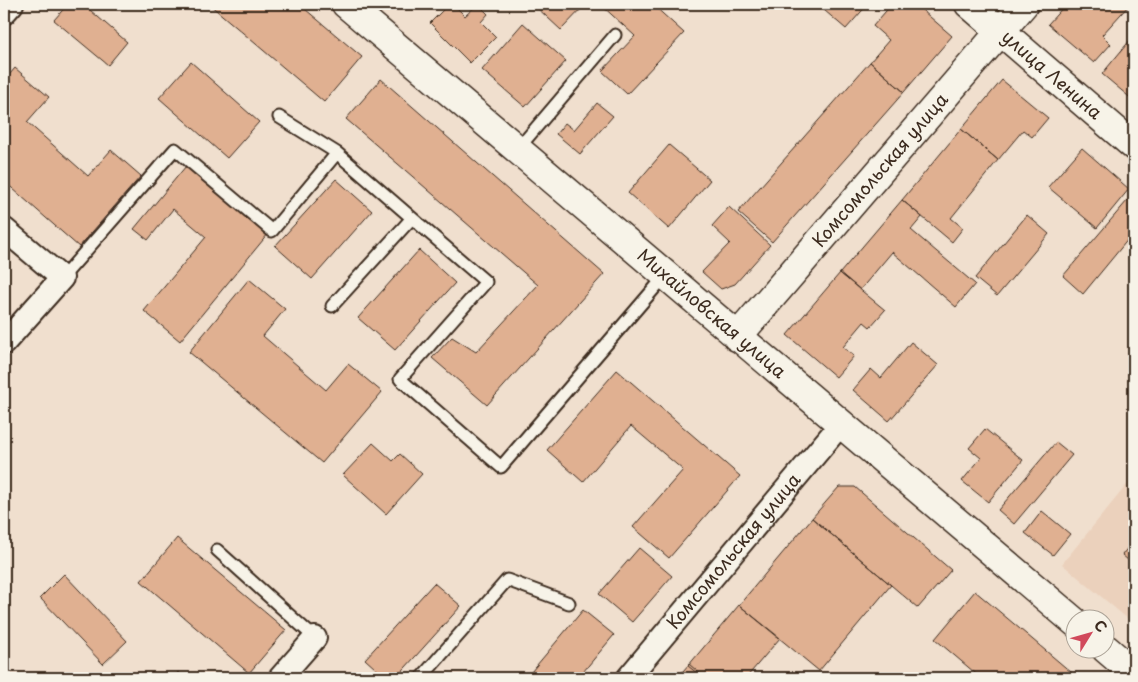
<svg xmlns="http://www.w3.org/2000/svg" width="1138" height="682" viewBox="0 0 1138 682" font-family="'Playpen Sans',sans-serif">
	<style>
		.built { fill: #ebd1bc }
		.building { fill: #e0b091; stroke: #3b2a1e }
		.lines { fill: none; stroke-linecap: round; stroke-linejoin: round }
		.lane-casing { stroke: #3b2a1e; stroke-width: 15 }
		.street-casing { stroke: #3b2a1e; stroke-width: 26 }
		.secondary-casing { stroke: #3b2a1e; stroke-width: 31 }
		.lane { stroke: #f7f3e8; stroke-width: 11 }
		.street { stroke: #f7f3e8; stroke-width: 22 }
		.secondary { stroke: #f7f3e8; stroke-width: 28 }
		.labels { text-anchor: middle; stroke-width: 5; stroke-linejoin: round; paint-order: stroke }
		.street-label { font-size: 18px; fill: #3b2a1e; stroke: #f7f3e8 }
	</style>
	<rect width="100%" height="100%" fill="#f0dfce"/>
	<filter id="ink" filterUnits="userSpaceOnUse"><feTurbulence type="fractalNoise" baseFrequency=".02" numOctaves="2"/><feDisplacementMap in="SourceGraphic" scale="10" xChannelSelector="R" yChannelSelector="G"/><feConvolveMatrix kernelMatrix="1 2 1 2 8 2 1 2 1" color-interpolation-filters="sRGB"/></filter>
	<g filter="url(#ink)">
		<!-- built -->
		<path class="built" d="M1134,476v148l-72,-60z"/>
		<!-- building -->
		<path class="building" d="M68,4h15l44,38 -19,23 -54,-45z
			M209,4h90l63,53 -38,45z
			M449,4h4l12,12 13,-12 10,10 -7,8 15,15 -26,26 -40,-40z
			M533,4h53l-25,26z
			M600,4h52l32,29 -57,61 -25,-23 33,-35z
			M817,4h51l-22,25z
			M892,4h23l37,32 -48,56 -34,-30 19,-22 -16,-14z
			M1066,4h64l-28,31 9,9 -17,19 -46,-39z
			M523,23l43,38 -41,46 -43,-37z
			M1131,39l3,2v60l-32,-27z
			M191,62l68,60 -32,36 -68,-60z
			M870,62l34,30 -132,150 -34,-30z
			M15,68l34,29 -22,25 61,54 23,-26 30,26 -62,71 -75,-66v-100z
			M381,79l223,195 -117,131 -55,-47 20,-21 24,15 62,-67 -192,-166z
			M1002,80l46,38 -16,19 -9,-7 -25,30 -37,-31z
			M597,103l16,13 -33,38 -24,-20 9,-11 9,7z
			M961,129l37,31 -47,58 12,10 -11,14 -50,-42z
			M669,145l41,35 -41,49 -41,-36z
			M1082,148l47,41 -32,39 -49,-41z
			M186,166l82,68 -88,107 -36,-30 62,-74 -33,-28 -25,31 -14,-11z
			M336,179l36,32 -60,68 -37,-33z
			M1133,194l1,38 -51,62 -20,-18z
			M902,200l20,17 -11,13 64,54 -19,23 -64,-55 -32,38 -20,-17z
			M729,207l41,38 -35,39 -14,5 -19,-17 28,-29 -18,-17z
			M1027,215l22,19 -52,62 -22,-18z
			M419,250l36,33 -60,67 -37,-32z
			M840,273l45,37 -15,17 -6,-5 -21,25 11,9 -18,21 -49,-42z
			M249,279l36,30 -22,27 63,54 22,-26 34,28 -60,71 -133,-111z
			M911,342l27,23 -49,56 -36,-31 18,-21 10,9z
			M617,370l123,106 -71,82 -36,-31 50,-57 -52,-44 -48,56 -36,-32z
			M985,429l38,31 -35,42 -26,-21 19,-23 -12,-10z
			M1056,442l16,13 -58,69 -16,-14z
			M373,443l20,18 7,-7 22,20 -36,40 -43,-39z
			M839,487h16l96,83 -33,38 -106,-90z
			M1042,511l28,23 -17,21 -28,-22z
			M812,518l79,67 -72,86 -80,-66z
			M177,538l109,92 -37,43 -108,-92z
			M1134,540v25l-12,-10z
			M639,548l33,28 -40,46 -33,-28z
			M64,574l63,67 -24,23 -63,-66z
			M434,583l27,23 -65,72h-10l-21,-19z
			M975,591l103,87h-97l-46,-39z
			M739,605l41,33 -34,40h-43l-15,-12z
			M583,610l31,25 -36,43h-52z
			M689,664l16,14h-28z
			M178,672l7,6h-13z"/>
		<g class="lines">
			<!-- lane casing -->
			<g class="lane-casing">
				<path id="lane" d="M279,117l58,36 75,65
					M517,150l98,-115
					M62,278l113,-129 97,82 65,-78
					M332,306l80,-88 74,64 -86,97 101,88 164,-191
					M217,550l98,88
					M421,678l86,-98 62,23"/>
			</g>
			<!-- street casing -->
			<g class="street-casing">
				<g id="street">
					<path d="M4,13l8,-9"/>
					<path d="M4,229l58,49 -58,65"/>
					<path d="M280,678l35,-40"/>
					<path id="s1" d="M628,678l212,-253"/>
				</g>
			</g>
			<!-- secondary casing -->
			<g class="secondary-casing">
				<g id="secondary">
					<path id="s2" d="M346,4l730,619"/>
					<path id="s3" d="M969,4l165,142"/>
					<path id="s4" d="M737,337l287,-333"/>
					<path d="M1106,649l28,24"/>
				</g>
			</g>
			<!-- lane -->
			<use href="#lane" class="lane"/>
			<!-- street -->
			<use href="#street" class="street"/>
			<!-- secondary -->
			<use href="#secondary" class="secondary"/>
		</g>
	</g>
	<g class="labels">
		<!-- street labels -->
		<g class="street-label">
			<text dy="6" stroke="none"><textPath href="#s3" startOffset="109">улица Ленина</textPath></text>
			<text dy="6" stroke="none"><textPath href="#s4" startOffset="220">Комсомольская улица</textPath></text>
			<text dy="6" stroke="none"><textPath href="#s2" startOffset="479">Михайловская улица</textPath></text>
			<text dy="6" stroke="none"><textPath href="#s1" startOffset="165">Комсомольская улица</textPath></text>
		</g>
	</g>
	<!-- margin -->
	<rect width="1138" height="682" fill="none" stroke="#f7f3e8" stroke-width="20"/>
	<rect x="10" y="10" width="1118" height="662" fill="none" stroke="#3b2a1e" stroke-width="2" filter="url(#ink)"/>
	<!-- north arrow -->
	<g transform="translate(1090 634) rotate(53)"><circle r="24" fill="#f7f3e8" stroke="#aca397"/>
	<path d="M0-4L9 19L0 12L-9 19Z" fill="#d1495b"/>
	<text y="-8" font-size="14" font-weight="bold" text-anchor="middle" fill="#3b2a1e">С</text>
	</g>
</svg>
